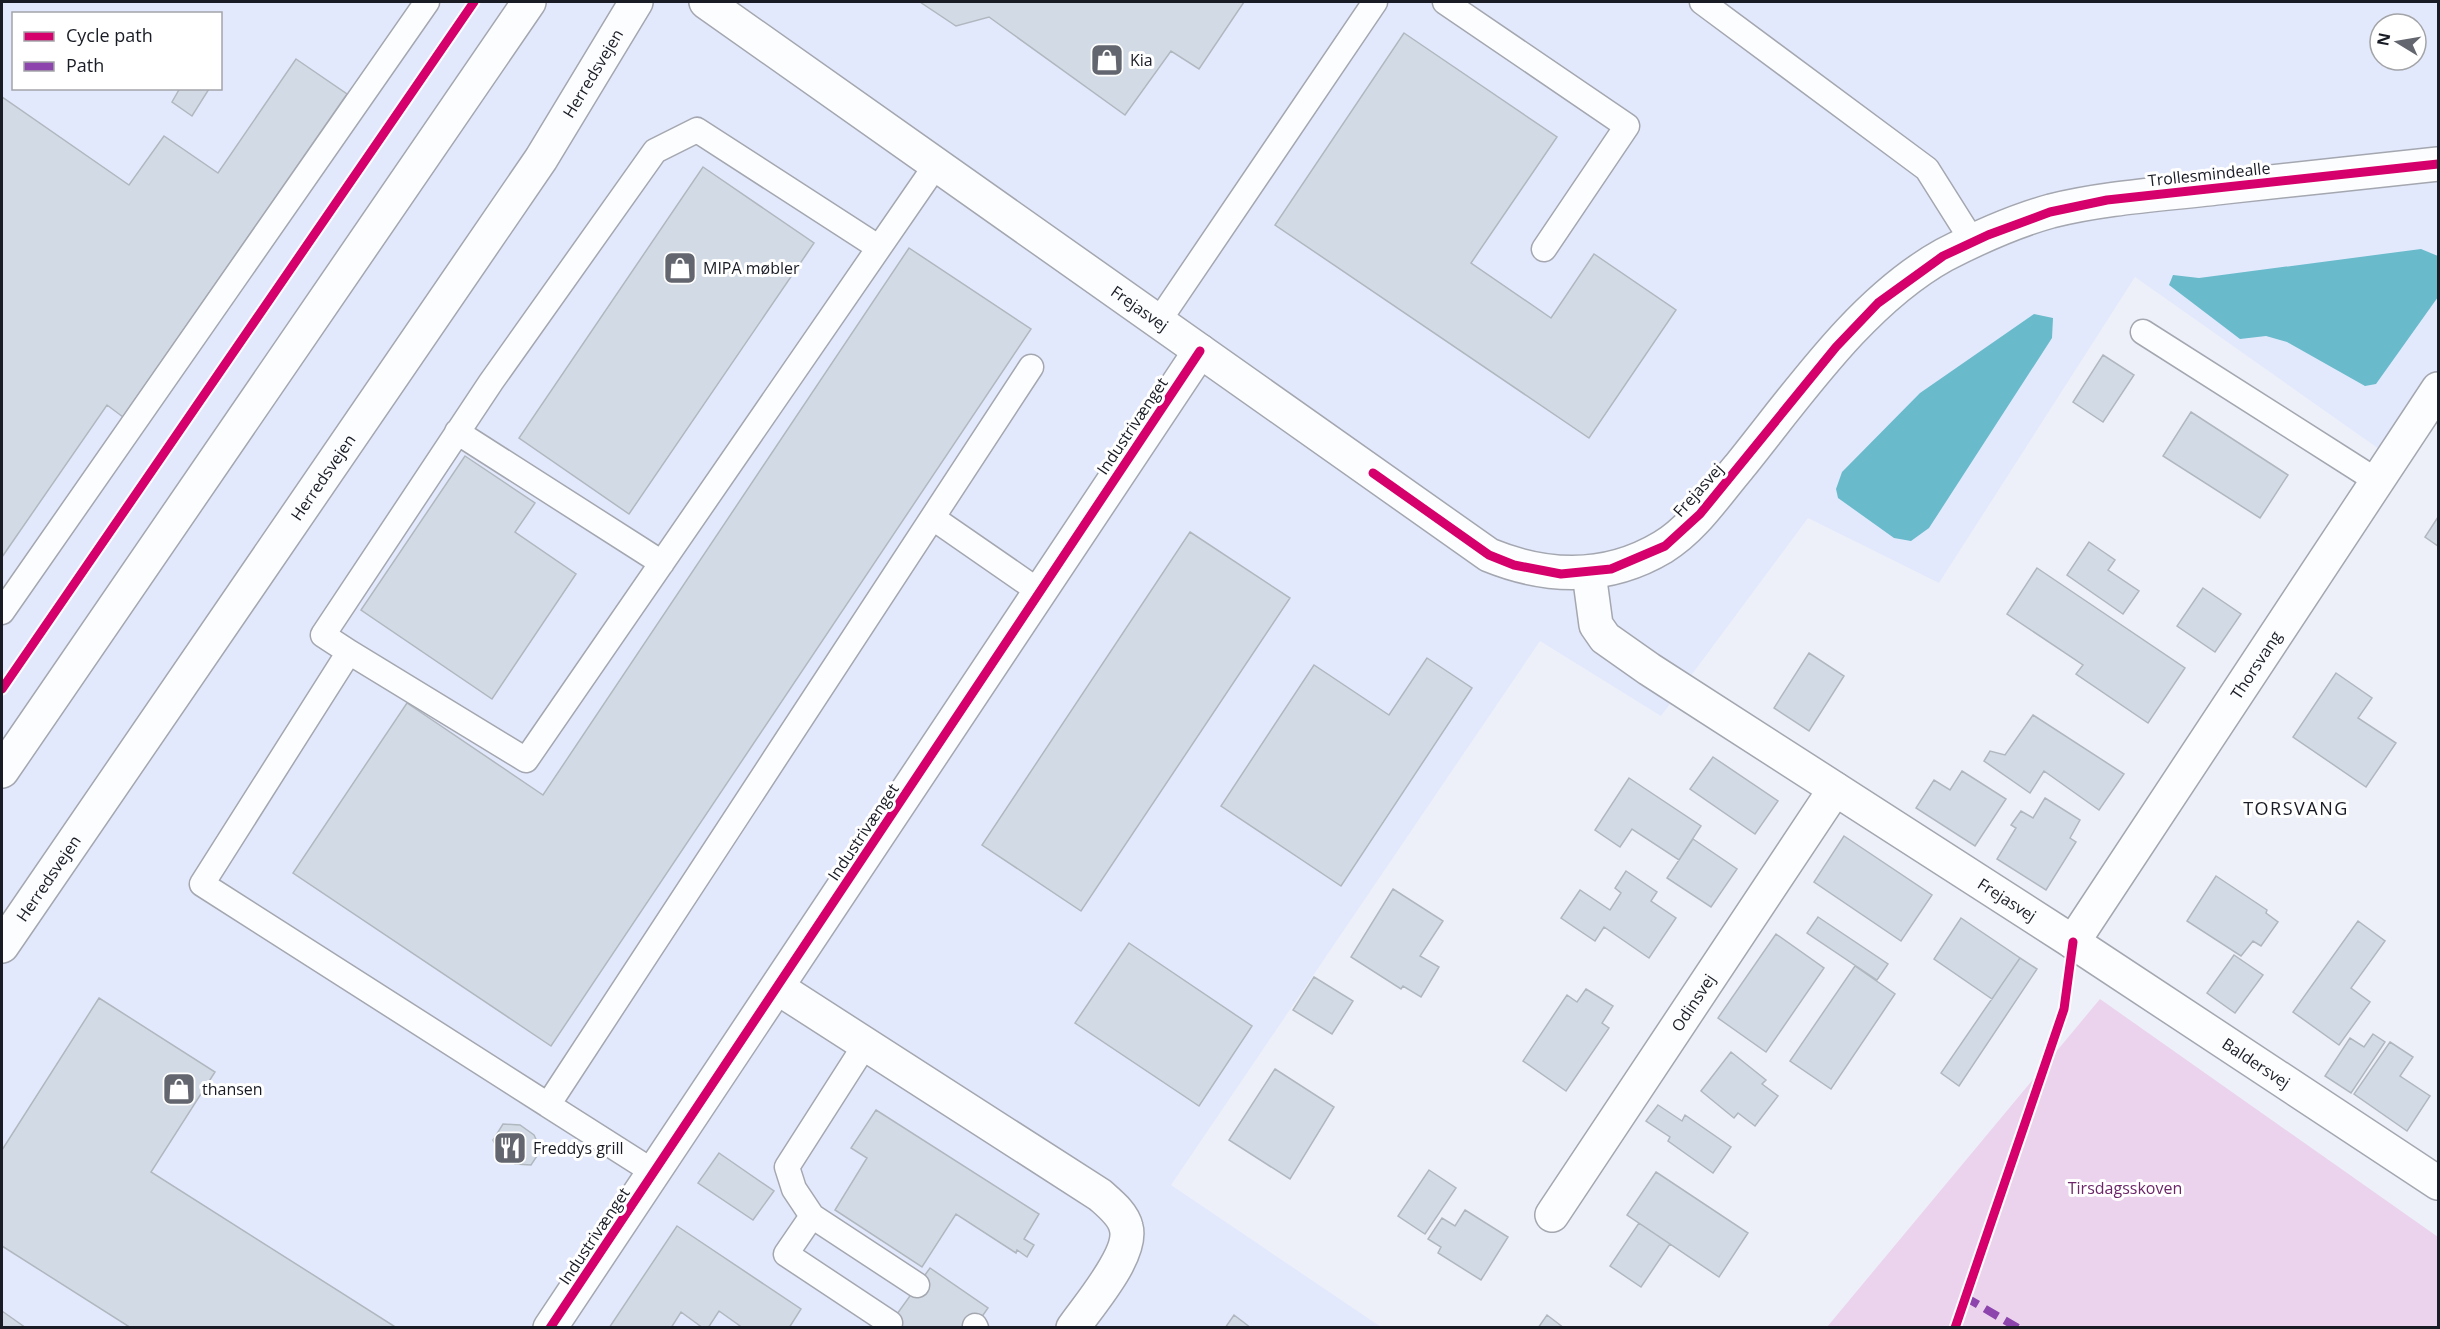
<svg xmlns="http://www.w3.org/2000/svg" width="2440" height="1329" viewBox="0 0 2440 1329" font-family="'Open Sans',sans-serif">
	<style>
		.built { fill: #e3e9fc; fill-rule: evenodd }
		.green { fill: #ebd3ed }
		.water { fill: #69bbcc }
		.building { fill: #d2dbe5; stroke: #b1b7bf; stroke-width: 1.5 }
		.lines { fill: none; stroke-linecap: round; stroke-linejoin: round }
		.service-casing { stroke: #a4a7b0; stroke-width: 27 }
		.minor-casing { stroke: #a4a7b0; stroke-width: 36 }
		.tertiary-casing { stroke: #a4a7b0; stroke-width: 36 }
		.service { stroke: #fcfdfe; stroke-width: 24 }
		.minor { stroke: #fcfdfe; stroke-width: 33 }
		.tertiary { stroke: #fcfdfe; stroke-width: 33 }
		.quiet { stroke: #8e44ad; stroke-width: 8; stroke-dasharray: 15 8; stroke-linecap: butt }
		.cycleway-casing { stroke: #fff; stroke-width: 13 }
		.cycleway { stroke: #d6006c; stroke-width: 9 }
		.labels { text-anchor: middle; stroke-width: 6; stroke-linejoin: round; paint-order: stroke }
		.poi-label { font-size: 16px; fill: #191c25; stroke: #fff; text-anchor: start }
		.street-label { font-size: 16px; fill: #191c25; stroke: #fff }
		.park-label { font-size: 16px; fill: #6c2568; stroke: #fff }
		.neighbourhood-label { font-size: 18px; letter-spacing: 1.5px; fill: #191c25; stroke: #fff }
	</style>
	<rect width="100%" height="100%" fill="#edf0f9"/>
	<!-- built -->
	<path class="built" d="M2,2h2436v418l-32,48 -271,-191 -196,306 -131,-65 -147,198 -121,-75 -369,544 210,142 -1379,1zM14,14h206v74h-206zM2380,24h36v36h-36z"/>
	<!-- green -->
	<path class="green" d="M2100,999l338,238v90h-611z"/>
	<!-- water -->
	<path class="water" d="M2421,249l17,7v41l-62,87 -11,2 -78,-44 -21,-6 -26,3 -71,-54 4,-10 26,3z
		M2034,314l19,4 -1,20 -123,190 -18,13 -17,-3 -56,-40 -2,-9 6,-17 78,-79z"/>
	<!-- building -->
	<path class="building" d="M920,2h324l-45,67 -28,-18 -46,64 -136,-98 -33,9z
		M1404,33l153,104 -86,126 80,55 43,-64 82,56 -87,128 -314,-213z
		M296,59l51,35 -224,323 -16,-12 -105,152v-460l127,88 35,-49 54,37z
		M180,88l29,1 -17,27 -20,-14z
		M703,167l111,76 -185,271 -110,-76z
		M909,248l122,81 -480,717 -258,-173 114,-170 136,92z
		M2103,355l31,20 -31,47 -30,-20z
		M2191,412l97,63 -28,43 -97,-62z
		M465,456l70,47 -20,29 61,42 -84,125 -131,-89z
		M2438,517v29l-13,-9z
		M1190,532l100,66 -209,313 -99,-66z
		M2089,542l26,18 -7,10 31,21 -16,23 -56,-39z
		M2037,568l148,100 -37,55 -72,-49 7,-9 -76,-51z
		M2203,588l38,26 -26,38 -38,-26z
		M1809,653l35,23 -35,55 -35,-23z
		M1427,658l45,30 -131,198 -120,-80 93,-141 75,50z
		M2336,673l36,25 -14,20 38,25 -30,44 -73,-50z
		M2033,715l91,59 -25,36 -55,-39 -14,22 -46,-32 6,-10 15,4z
		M1713,757l65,44 -23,33 -65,-45z
		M1962,771l44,28 -31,47 -59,-38 18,-28 16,10z
		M1629,778l72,48 -22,34 -47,-31 -12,18 -25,-17z
		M2045,798l35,22 -10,18 6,4 -30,48 -49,-31 19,-31 -5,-3 10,-14 12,7z
		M1844,836l88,59 -31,46 -87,-59z
		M1693,839l44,30 -26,38 -44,-29z
		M1626,871l31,21 -6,9 25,17 -27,40 -45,-31 -9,14 -34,-23 19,-28 30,20 11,-17 -6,-5z
		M2216,876l51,34 -1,3 12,9 -17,24 -8,-5 -12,15 -54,-35z
		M1393,889l50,32 -23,35 19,11 -18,30 -18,-11 -2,3 -50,-32z
		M1818,917l70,47 -11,16 -70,-47z
		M1961,918l59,40 -28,41 -58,-40z
		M2358,921l27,20 -34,47 19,14 -31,43 -46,-33z
		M1776,934l48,34 -58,84 -48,-34z
		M1129,943l123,83 -53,80 -124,-83z
		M2234,955l29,20 -28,38 -28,-20z
		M2020,958l17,11 -78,117 -18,-13z
		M1855,966l40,28 -64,95 -41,-28z
		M1314,977l39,24 -21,33 -39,-24z
		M1586,989l27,17 -11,17 7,5 -43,63 -43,-30 44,-66 10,7z
		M99,998l116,74 -64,100 246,156h-266l-129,-82v-96z
		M2373,1034l12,8 -34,51 -26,-17 25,-38 14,9z
		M2390,1042l23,15 -13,19 30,20 -23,35 -53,-37z
		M1731,1052l35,28 -4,4 16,12 -23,30 -17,-13 -4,5 -33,-27z
		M1275,1069l59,38 -44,72 -61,-39z
		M1658,1105l24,16 3,-6 46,32 -18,26 -45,-32 2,-4 -24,-16z
		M876,1110l163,104 -15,25 10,6 -7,12 -10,-7 -1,3 -60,-39 -34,53 -87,-57 32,-52 -16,-10z
		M503,1124l17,1 14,10 7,15 -10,15 -16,-1 -15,-9 -7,-15z
		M719,1153l55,38 -21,29 -55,-37z
		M1429,1170l27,18 -31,46 -27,-18z
		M1656,1172l92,61 -29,44 -92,-62z
		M1465,1210l43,27 -27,43 -43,-27 3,-6 -13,-8 14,-21 13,8z
		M1639,1223l31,21 -29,43 -31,-21z
		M677,1226l124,83 -12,19h-46l-24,-17 -11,17h-5l-22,-16 -10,16h-62z
		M930,1268l58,40 -14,20h-87z
		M2,1311l24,17h-24z
		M1234,1315l17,13h-26z
		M1547,1315l17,13h-26z"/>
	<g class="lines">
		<!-- service casing -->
		<g class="service-casing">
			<path id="service" d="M1445,2l182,124 -83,123
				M1702,2l225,167 46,73
				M936,165l-410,595 -177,-108 -147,232 346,221 483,-738
				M1158,322l217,-320
				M2143,332l234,149
				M457,432l205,131
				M933,518l107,74
				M2,612l425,-610
				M349,652l-26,-17 168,-253 164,-231 42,-21 181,117
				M865,1045l-78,122 7,22 18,27 105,69
				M548,1105l107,68
				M812,1216l-26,38 104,69
				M975,1326l1,2"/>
		</g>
		<!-- minor casing -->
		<g class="minor-casing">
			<g id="minor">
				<path id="s1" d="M1589,573l7,52 9,13 44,31 424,273 365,241"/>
				<path id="s2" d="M2073,942l365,-553"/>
				<path d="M778,988l322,207c10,9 23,19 26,32 8,27 -38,79 -53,101"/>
				<path id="s3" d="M1552,1215l283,-426"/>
				<path d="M550,1328l650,-977"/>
			</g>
		</g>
		<!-- tertiary casing -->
		<g class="tertiary-casing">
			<g id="tertiary">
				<path id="s4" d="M706,2l783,553c59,24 119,25 174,-8 31,-19 53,-53 76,-80 59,-73 122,-166 205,-212 33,-17 71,-34 107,-44 56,-14 117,-17 174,-24 71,-8 142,-15 213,-23"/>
				<path d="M2,771l527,-769"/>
				<path id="s5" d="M2,946l539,-787 95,-157"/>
			</g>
		</g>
		<!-- service -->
		<use href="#service" class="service"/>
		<!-- minor -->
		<use href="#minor" class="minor"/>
		<!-- tertiary -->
		<use href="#tertiary" class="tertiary"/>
		<!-- quiet -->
		<path class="quiet" d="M1965,1297l53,31"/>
		<!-- cycleway casing -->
		<g class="cycleway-casing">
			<path id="cycleway" d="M1373,473l116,82 25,10 47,9 50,-5 54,-23 35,-32 136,-167 42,-44 65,-47 45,-21 62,-23 57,-12 331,-36
				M2,689l472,-687
				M550,1328l650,-977
				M1955,1328l109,-319 9,-67"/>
		</g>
		<!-- cycleway -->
		<use href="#cycleway" class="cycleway"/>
	</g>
	<!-- icons -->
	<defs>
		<g id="shop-square" transform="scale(1.725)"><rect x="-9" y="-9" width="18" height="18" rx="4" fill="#63666f" stroke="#fff"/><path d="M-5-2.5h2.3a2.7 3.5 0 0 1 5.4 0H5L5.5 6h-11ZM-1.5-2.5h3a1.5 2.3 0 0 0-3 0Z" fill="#fff"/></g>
		<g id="restaurant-square" transform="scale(1.725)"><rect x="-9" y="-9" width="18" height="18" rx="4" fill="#63666f" stroke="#fff"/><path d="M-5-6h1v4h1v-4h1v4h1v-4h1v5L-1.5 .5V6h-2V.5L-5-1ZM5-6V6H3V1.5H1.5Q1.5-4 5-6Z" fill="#fff"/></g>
	</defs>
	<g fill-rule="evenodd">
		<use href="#shop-square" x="1107" y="60"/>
		<use href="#shop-square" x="680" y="268"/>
		<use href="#shop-square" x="179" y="1089"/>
		<use href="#restaurant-square" x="510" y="1148"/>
	</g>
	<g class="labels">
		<!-- poi labels -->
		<g class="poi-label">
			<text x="1130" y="66">Kia</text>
			<text x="703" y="274">MIPA møbler</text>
			<text x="202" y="1095">thansen</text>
			<text x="533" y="1154">Freddys grill</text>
		</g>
		<!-- street labels -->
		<g class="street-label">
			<text dy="6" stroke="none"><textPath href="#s5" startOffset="1054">Herredsvejen</textPath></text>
			<text transform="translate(2209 174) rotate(-6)" y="6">Trollesmindealle</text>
			<text dy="6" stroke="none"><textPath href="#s4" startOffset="531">Frejasvej</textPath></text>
			<text transform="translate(1132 426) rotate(-56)" y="6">Industrivænget</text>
			<text dy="6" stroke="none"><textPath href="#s5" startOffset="568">Herredsvejen</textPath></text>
			<text transform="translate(1698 490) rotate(-48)" y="6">Frejasvej</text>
			<text dy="6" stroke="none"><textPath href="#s2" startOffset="332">Thorsvang</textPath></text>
			<text transform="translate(863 832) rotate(-56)" y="6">Industrivænget</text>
			<text dy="6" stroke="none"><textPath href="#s5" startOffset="82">Herredsvejen</textPath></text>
			<text dy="6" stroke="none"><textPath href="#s1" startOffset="548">Frejasvej</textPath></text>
			<text dy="6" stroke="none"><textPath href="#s3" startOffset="255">Odinsvej</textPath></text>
			<text dy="6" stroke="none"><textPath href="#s1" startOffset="846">Baldersvej</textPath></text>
			<text transform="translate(594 1236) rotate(-56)" y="6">Industrivænget</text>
		</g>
		<!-- park labels -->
		<g class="park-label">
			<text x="2125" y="1194">Tirsdagsskoven</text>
		</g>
		<!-- neighbourhood labels -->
		<g class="neighbourhood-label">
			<text x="2296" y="815">TORSVANG</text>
		</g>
	</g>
	<!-- border -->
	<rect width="2440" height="1329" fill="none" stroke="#191c25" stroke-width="6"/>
	<!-- legend -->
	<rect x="12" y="12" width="210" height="78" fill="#ffffff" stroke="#a3a4a8" stroke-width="1.5"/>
	<rect x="24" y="32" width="30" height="9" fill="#d6006c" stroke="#a3a4a8" stroke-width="1.5"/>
	<text x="66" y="42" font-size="18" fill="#191c25">Cycle path</text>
	<rect x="24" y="62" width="30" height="9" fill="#8e44ad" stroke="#a3a4a8" stroke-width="1.5"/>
	<text x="66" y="72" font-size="18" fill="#191c25">Path</text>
	<!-- north arrow -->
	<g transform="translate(2398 42) rotate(281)"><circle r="28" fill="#ffffff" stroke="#a3a4a8" stroke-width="1.5"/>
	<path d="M0-4.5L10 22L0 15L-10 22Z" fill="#63666f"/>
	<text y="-9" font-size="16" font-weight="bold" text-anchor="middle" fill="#191c25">N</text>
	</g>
</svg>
